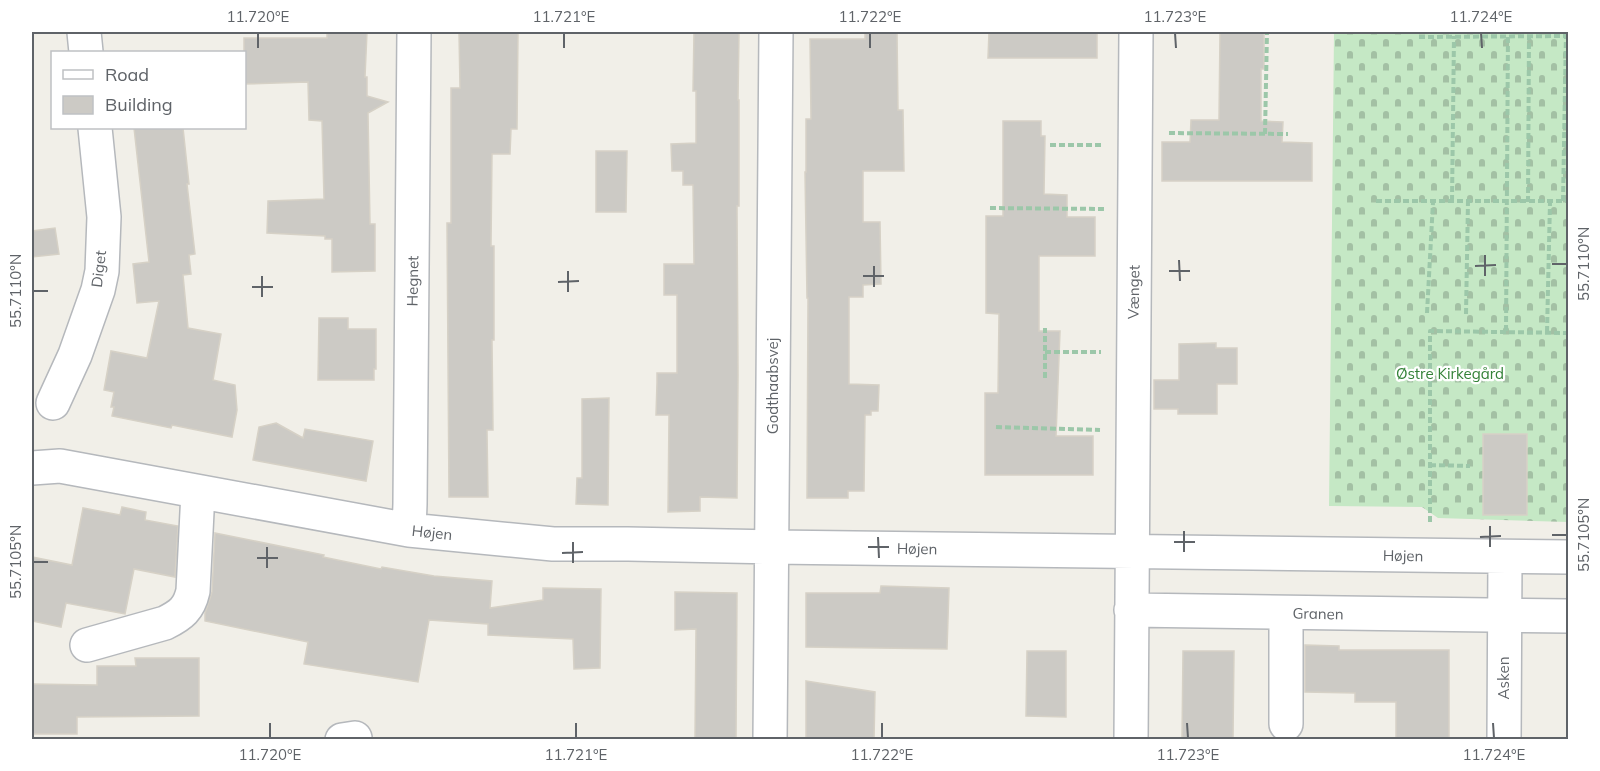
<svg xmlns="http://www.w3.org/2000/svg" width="1600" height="771" viewBox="0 0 1600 771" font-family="Mulish,sans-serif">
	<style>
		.cemetery { fill: url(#cemetery-stones) }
		.building { fill: #cccac5; stroke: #d6d1c6; stroke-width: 1.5 }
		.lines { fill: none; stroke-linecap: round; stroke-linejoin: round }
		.minor-casing { stroke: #b5b8bc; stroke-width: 36 }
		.path { stroke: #9cc7a9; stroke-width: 4; stroke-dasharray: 6 3; stroke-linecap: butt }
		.minor { stroke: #fff; stroke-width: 33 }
		.ticks { fill: none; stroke: #5f6368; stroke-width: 2 }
		.labels { text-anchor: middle; stroke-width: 4.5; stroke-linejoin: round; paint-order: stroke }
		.street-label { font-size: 15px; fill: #5f6368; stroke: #fff }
		.park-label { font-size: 15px; fill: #348238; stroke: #fff }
		.neatline { fill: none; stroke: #5f6368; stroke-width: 2 }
		.ticks-label { font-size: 15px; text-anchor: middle; fill: #5f6368 }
	</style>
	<defs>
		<pattern id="cemetery-stones" width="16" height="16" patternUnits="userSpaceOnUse" patternTransform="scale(1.5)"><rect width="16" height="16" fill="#c5e8c5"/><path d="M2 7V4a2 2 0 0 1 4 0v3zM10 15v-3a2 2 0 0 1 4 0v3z" fill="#a3c0a4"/></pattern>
	</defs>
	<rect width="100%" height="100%" fill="#f1efe8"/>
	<!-- cemetery -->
	<path class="cemetery" d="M1334,32h234v490l-130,-4 -16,-11 -93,-1z"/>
	<!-- building -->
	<path class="building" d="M327,32h40l-2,45h2v19l21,6 -20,11 2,111h5v47l-43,1v-33h-7v-3l-58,-3 1,-32 56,-2 -2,-78 -13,-1 -1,-38 -64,2v-46h83z
		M459,32h59l-1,97h-6l-1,25h-18l-1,92h3v94h-2l1,90h-6l1,67h-39l-2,-274h4v-135h9z
		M694,32h45l-1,68h1v106h-2l1,169 -1,123 -37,-1v14l-32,1 1,-97h-13l1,-32v-10h20v-78h-13v-31h30l-1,-79h-10v-14h-11l-1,-27 25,-1v-52h-3z
		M865,32h32l1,78h5l1,61h-41v51h17l1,62 -18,1v12h-14v87l30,1 -1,26h-7v4h-6l-1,76h-16v7h-41l1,-200h-1l-2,-126h1v-53h5l-1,-80h55z
		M989,32h108v26h-109z
		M1220,32h44v37h-3v52l22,1 -1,20 30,1v38h-150v-39h28l1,-22h28z
		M1003,121h38v15h4l-1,58 23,1v22h28v39h-56v75h21l-4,105h37v39h-108v-82h13l1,-79 -13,-1v-97h17z
		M134,128h49l6,56h-2l8,70 -6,1 2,19 -8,1 5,53 33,6 -8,46 22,5 2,25 -5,27 -60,-12 -1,3 -59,-12 2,-9h-3l3,-15 -10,-2 7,-39 36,7 12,-57 -22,2 -4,-39 16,-2z
		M596,151h31l-1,61h-30z
		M55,228l4,26 -27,3v-26z
		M319,318h29v11h28v40h-2v11h-56z
		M1216,343v5h21v36h-20v30h-39v-5h-24v-29h25v-36z
		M609,398l-1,107 -32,-1 1,-26h5v-79z
		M276,423l27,15 2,-9 68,12 -7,40 -113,-21 6,-33z
		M1483,434h44v81h-44z
		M122,507l24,5 -1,8 33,6 -3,51 -41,-8 -9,45 -59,-11 -5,24 -29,-6v-64l40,8 11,-57 37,7z
		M215,533l109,22 -1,2 58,12 1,-2 52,9 58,5 -2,27 53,-8v-12l58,1 -1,79 -26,1 -1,-30 -85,-4v-11l-59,-4 -11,62 -114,-18 4,-22 -103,-21v-8l7,-21z
		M881,586l68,2 -2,61 -141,-2v-54h74z
		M675,592l62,1 -1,147h-41l1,-111 -21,1z
		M1305,645l34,1v4h110v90h-53v-38h-41v-9l-50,-1z
		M1027,651h39v66l-40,-1z
		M1183,651h51l-1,89h-51z
		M135,658h64v58l-122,1v17h-45v-50l65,1v-19h39z
		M806,681l69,11 -1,48h-68z"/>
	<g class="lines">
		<!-- minor casing -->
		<g class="minor-casing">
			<path id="minor" d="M84,32l2,20
				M53,403l22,-48 23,-65 4,-19 2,-54 -9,-89
				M32,468l28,-2 349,64 144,14h75l144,3 796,10
				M409,530l1,-26 4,-472
				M1131,610l437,6
				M87,645l78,-22c16,-8 24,-14 28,-32l5,-99
				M1286,724v-111
				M342,740l13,-2
				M770,740l6,-708
				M1131,740l5,-708
				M1504,740l1,-183"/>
		</g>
		<!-- path -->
		<path class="path" d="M1419,37l149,-1
			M1169,133l119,1
			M1265,134l2,-102
			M1050,145h54
			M1376,201h192
			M1452,201l2,-165
			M1563,201l3,-169
			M1528,202l1,-166
			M990,208l114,1
			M1427,313l6,-111
			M1466,314l2,-113
			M1506,331l2,-299
			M1547,332l3,-130
			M1045,352h56
			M1045,378v-50
			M996,427l104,3
			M1430,465l40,1
			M1430,522v-191l138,2"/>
		<!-- minor -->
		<use href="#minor" class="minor"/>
	</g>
	<!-- ticks -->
	<path class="ticks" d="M258,33v15M564,33v15M870,33v15M1175,33l1,15M1481,33l1,15M1485,255v21M1179,260l1,21M1552,264h15M874,266v21M1475,266l21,-1M568,271v21M1169,271h21M262,276v21M863,276h21M558,282l21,-1M252,287h21M33,291h15M1490,526v21M1184,531v21M1552,535h15M878,537l1,21M1480,537l21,-1M573,542v21M1174,542h21M267,547v21M868,547h21M562,553l21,-1M257,558h21M33,562h15M270,723v15M576,723v15M882,723v15M1187,723l1,15M1493,723l1,15"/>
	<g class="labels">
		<!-- street labels -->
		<g class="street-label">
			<text transform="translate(99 269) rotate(-83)" y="5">Diget</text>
			<text transform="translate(413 281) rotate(-89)" y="5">Hegnet</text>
			<text transform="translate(1134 292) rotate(-89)" y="5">Vænget</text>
			<text transform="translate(773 386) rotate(-90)" y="5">Godthaabsvej</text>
			<text transform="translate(432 533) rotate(6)" y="5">Højen</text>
			<text transform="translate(917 549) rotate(1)" y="5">Højen</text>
			<text transform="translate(1403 556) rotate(1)" y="5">Højen</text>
			<text transform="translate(1318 614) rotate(1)" y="5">Granen</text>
			<text transform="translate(1504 678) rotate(-90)" y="5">Asken</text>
		</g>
		<!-- park labels -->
		<g class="park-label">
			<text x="1450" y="379">Østre Kirkegård</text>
		</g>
	</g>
	<!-- border -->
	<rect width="1600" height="771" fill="none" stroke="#ffffff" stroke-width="66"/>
	<!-- legend -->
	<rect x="51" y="51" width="195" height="78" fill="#ffffff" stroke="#bfc1c3" stroke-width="1.5"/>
	<rect x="63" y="70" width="30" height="9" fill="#ffffff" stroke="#bfc1c3" stroke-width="1.5"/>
	<text x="105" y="81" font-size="18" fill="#5f6368">Road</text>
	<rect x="63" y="96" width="30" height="18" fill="#cccac5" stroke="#bfc1c3" stroke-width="1.5"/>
	<text x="105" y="111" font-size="18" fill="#5f6368">Building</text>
	<rect x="33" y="33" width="1534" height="705" class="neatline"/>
	<g class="ticks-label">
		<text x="258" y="22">11.720°E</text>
		<text x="564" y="22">11.721°E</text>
		<text x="870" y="22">11.722°E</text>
		<text x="1175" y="22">11.723°E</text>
		<text x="1481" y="22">11.724°E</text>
		<text transform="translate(1584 264) rotate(-90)" y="5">55.7110°N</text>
		<text transform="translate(16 291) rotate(-90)" y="5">55.7110°N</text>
		<text transform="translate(1584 535) rotate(-90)" y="5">55.7105°N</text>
		<text transform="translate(16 562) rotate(-90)" y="5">55.7105°N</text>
		<text x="270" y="760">11.720°E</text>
		<text x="576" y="760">11.721°E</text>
		<text x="882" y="760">11.722°E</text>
		<text x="1188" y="760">11.723°E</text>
		<text x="1494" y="760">11.724°E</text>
	</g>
</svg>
